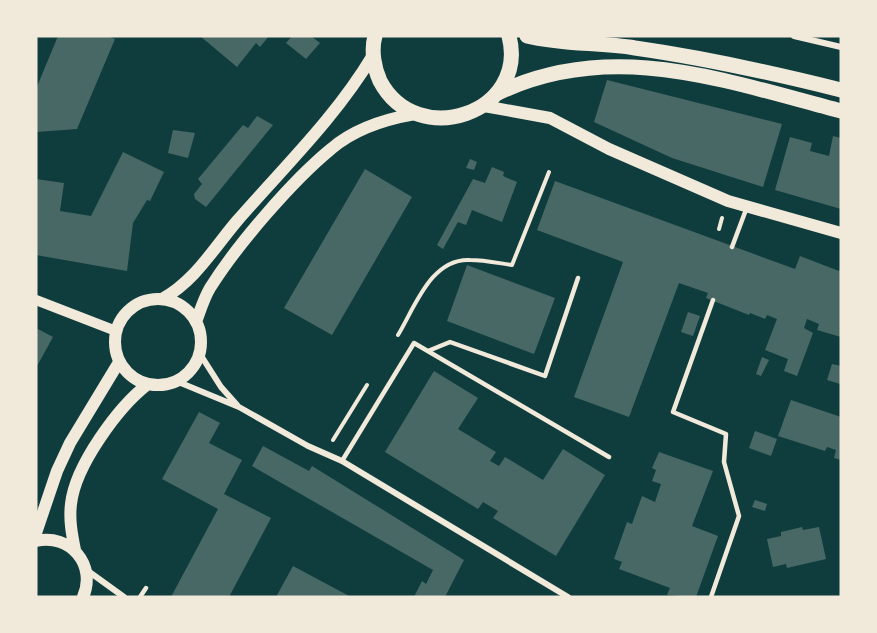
<svg xmlns="http://www.w3.org/2000/svg" width="877" height="633" viewBox="0 0 877 633" font-family="Overpass,sans-serif">
	<style>
		.building { fill: #486865 }
		.lines { fill: none; stroke-linecap: round; stroke-linejoin: round }
		.path { stroke: #f1e9da; stroke-width: 4 }
		.service { stroke: #f1e9da; stroke-width: 4.5 }
		.minor { stroke: #f1e9da; stroke-width: 6 }
		.tertiary { stroke: #f1e9da; stroke-width: 10 }
		.secondary { stroke: #f1e9da; stroke-width: 12 }
		.primary { stroke: #f1e9da; stroke-width: 15 }
	</style>
	<rect width="100%" height="100%" fill="#0f3d3e"/>
	<!-- building -->
	<path class="building" d="M58,36h50l7,3 -38,90 -41,3v-43z
		M200,36h69l-9,11 -4,-4 -19,24z
		M292,36h19l9,7 -14,16 -20,-16z
		M607,80l175,44 -19,63 -91,-29 -78,-36z
		M257,116l16,9 -67,82 -11,-8 -1,-5 8,-10 -4,-5 45,-54 5,3z
		M173,130l22,3 -7,25 -20,-5z
		M833,136l8,2v71l-66,-19 15,-53 22,6 -2,8 19,5z
		M123,152l41,20 -14,29 -3,-1 -14,23 -6,48 -91,-16v-76l28,4 -4,28 31,5z
		M470,159l7,3 -3,8 -8,-2z
		M492,167l12,5 -1,4 14,6 -15,40 -30,-12 -6,15 -8,-3 -15,27 -6,-4 36,-66 12,4z
		M365,169l47,28 -80,138 -48,-27z
		M555,181l240,88 5,-13 39,15 2,-4v70l-24,-7 2,-6 -12,-5 -3,9 9,5 -16,43 -13,-5 4,-12 -23,-9 12,-31 -10,-4 -2,4 -15,-6 -1,2 -43,-17 2,-5 -29,-10 -50,134 -55,-20 49,-135 -86,-32z
		M467,265l88,33 -21,56 -87,-33z
		M688,312l12,4 -7,20 -12,-4z
		M36,328l17,9 -17,31z
		M762,357l7,3 -8,16 -5,-2z
		M832,364l9,2 -1,18 -13,-4z
		M434,371l44,27 -20,31 38,23 -6,9 9,5 6,-9 38,23 20,-31 42,26 -49,81 -63,-38 5,-7 -15,-9 -5,7 -93,-57z
		M791,400l50,17v43l-7,-2 2,-8 -9,-3 -2,4 -47,-15z
		M199,412l21,11 -11,20 33,17 -18,34 47,24 -42,79h-58l47,-88 -56,-30z
		M755,431l22,8 -6,17 -22,-8z
		M263,446l46,25 3,-5 152,94 -19,37h-31l8,-16 4,3 7,-14 -181,-104z
		M659,452l54,19 -21,55 26,10 -22,61 -29,-2 3,-7 -51,-19 3,-7 -8,-3 13,-37 5,2 10,-28 13,6 6,-18 -9,-3 4,-11 -4,-2z
		M755,500l12,4 -2,7 -13,-4z
		M802,527l1,3 16,-3 7,32 -39,9 -1,-4 -13,3 -6,-28 14,-3v-4z
		M293,566l58,31h-75z"/>
	<g class="lines">
		<!-- path -->
		<path class="path" d="M719,229l3,-11
			M398,335c17,-28 33,-77 72,-75 14,0 28,3 42,5l37,-93
			M333,440l34,-55"/>
		<!-- service -->
		<path class="service" d="M732,247l15,-40
			M428,351l22,-9 95,34 33,-98
			M342,461l72,-118 195,114
			M140,597l6,-9
			M711,597l28,-81 -15,-54 2,-28 -53,-22 40,-112"/>
		<!-- minor -->
		<path class="minor" d="M794,36l47,11
			M200,354l21,33 16,18
			M176,381l63,26 69,39 34,15 226,136
			M88,571l36,26"/>
		<!-- tertiary -->
		<path class="tertiary" d="M36,300l80,31"/>
		<!-- secondary -->
		<path class="secondary" d="M484,106l66,12 59,31 119,52 113,32
			M115 342a43 43 0 1 1 86 0a43 43 0 1 1-86 0Z
			M162,299c32,-17 52,-51 75,-78 47,-54 99,-104 136,-166
			M196,322c4,-11 8,-24 14,-34 27,-43 82,-107 121,-139 23,-20 55,-30 84,-35
			M36,533l21,-62 13,-28 49,-81
			M36,541c34,-8 61,24 47,56
			M75,550c-3,-15 -6,-30 -4,-46 4,-38 47,-97 77,-120"/>
		<!-- primary -->
		<path class="primary" d="M375,36c-4,14 -1,32 5,45 37,70 149,32 129,-45
			M527,36c36,9 72,6 108,12 70,10 138,25 206,42
			M496,94c115,-56 229,-13 345,17"/>
	</g>
	<!-- border -->
	<rect width="877" height="633" fill="none" stroke="#f1e9da" stroke-width="75"/>
</svg>
